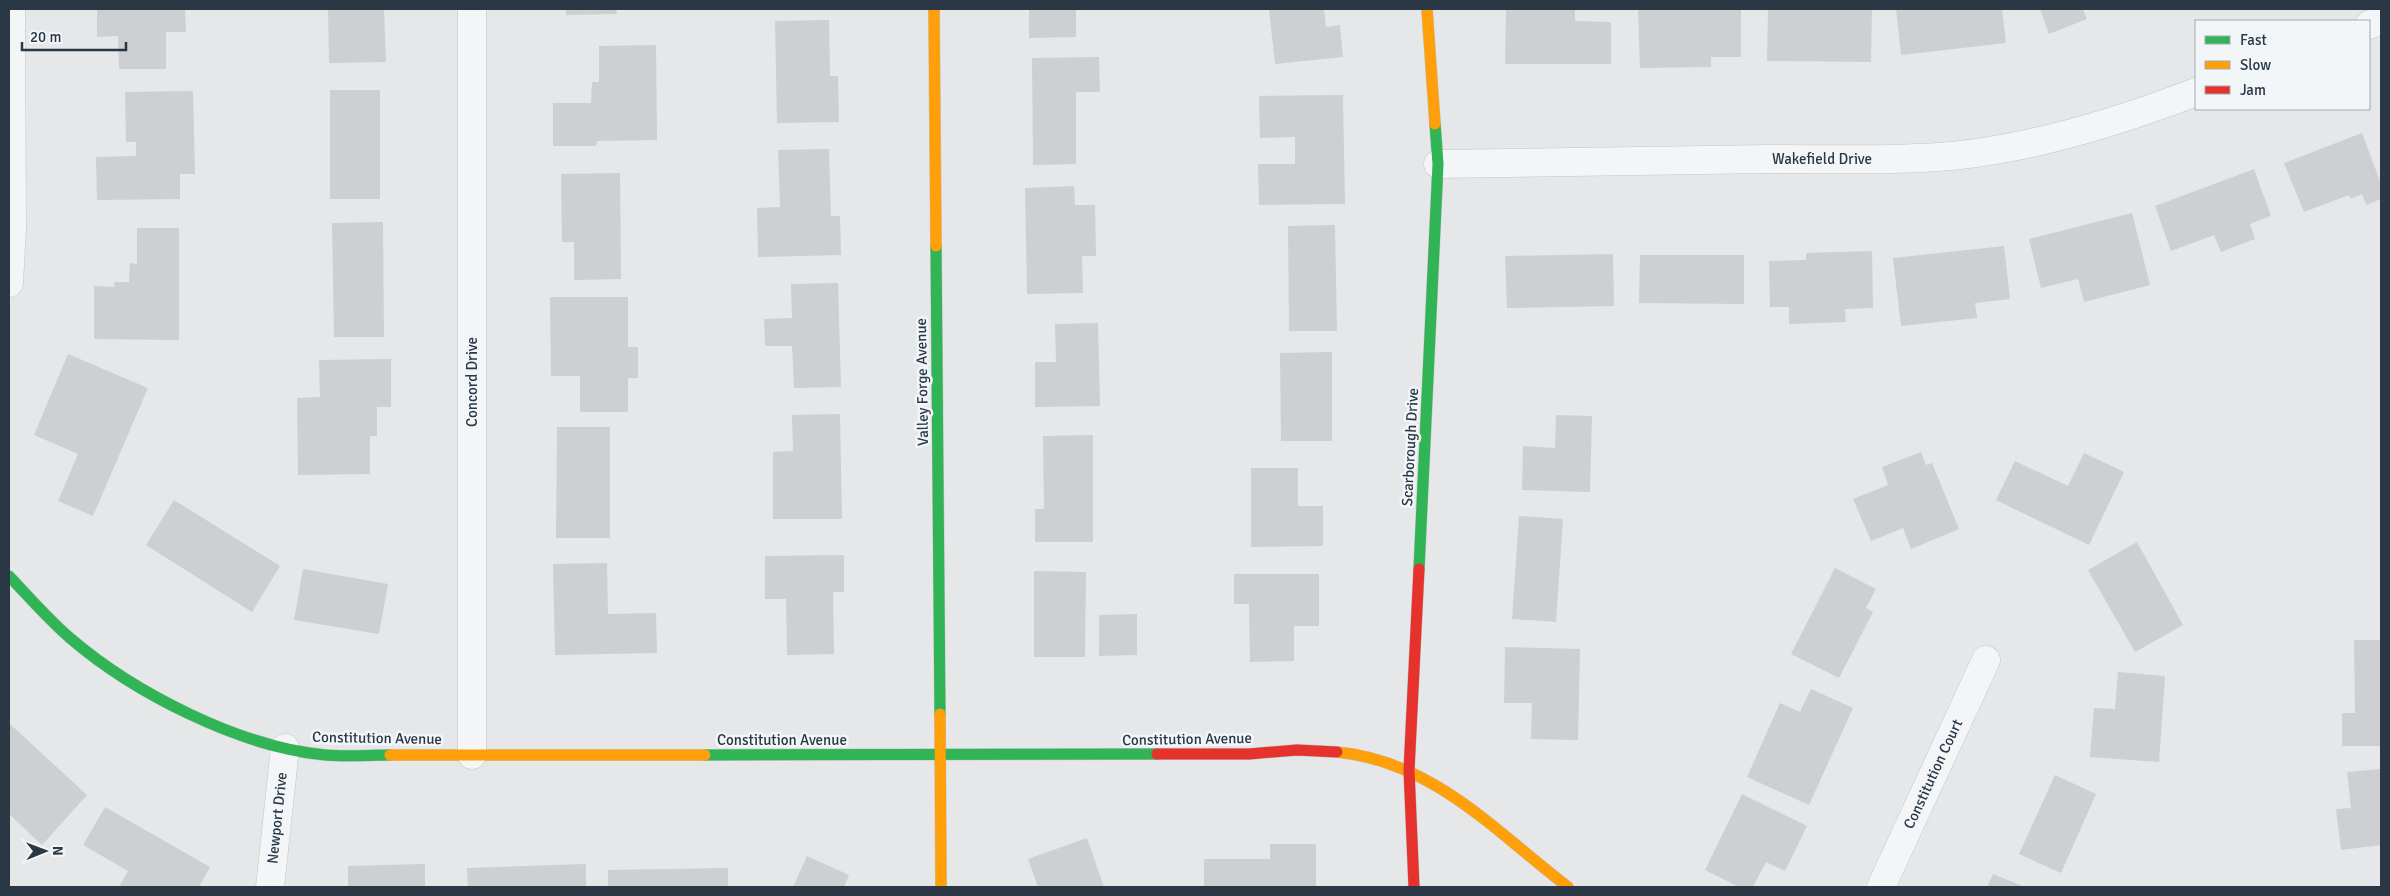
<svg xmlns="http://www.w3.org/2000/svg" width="2390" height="896" viewBox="0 0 2390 896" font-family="Signika,sans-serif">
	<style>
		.building { fill: #cdcfd2 }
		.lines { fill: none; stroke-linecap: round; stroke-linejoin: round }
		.street-casing { stroke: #c3c5c7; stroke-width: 29 }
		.fast-casing { stroke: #c3c5c7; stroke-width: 12 }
		.slow-casing { stroke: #c3c5c7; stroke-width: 12 }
		.jam-casing { stroke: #c3c5c7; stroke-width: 12 }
		.street { stroke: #f4f5f6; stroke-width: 28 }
		.fast { stroke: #30b455; stroke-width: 11 }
		.slow { stroke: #ff9f0a; stroke-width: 11 }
		.jam { stroke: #e5322d; stroke-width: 11 }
		.labels { text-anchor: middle; stroke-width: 5; stroke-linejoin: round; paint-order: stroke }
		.street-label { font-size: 15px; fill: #2a3744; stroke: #f3f6f9 }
	</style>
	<rect width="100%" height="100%" fill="#e5e7e9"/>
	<!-- building -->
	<path class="building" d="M97,9h88l1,23h-20v37h-47l-1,-33 -21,1z
		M328,9h56l2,53 -57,1z
		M566,9h50l1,5 -51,1z
		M1029,9h47v28l-47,1z
		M1269,9h55l2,18 14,-2 3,32 -68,7z
		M1506,9h69v12l36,1v42h-106z
		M1638,9l103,1v47h-30v10l-71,1z
		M1768,9h104l-1,53 -104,-1z
		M1896,9h106l4,34 -105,12z
		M2040,9h43l4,10 -38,15z
		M829,20l1,56h8l1,46 -62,1 -2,-102z
		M656,45l1,95 -60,1 -1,5h-43v-43h38l1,-21h7v-36z
		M1099,57l1,35h-24v72l-43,1 -1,-107z
		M330,90h50v109h-50z
		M193,91l2,83h-15v25l-83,1 -1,-43 40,-1v-14h-10l-1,-50z
		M1343,95l2,109 -86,1 -1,-41h37v-27l-35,1 -1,-42z
		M2362,133l19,51v15l-15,6 -4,-11 -11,5 -2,-4 -45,17 -20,-49z
		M829,149l2,67h9l1,39 -83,2 -1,-49 23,-1 -2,-57z
		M2254,169l17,47 -21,8 5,15 -34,13 -7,-17 -43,16 -16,-45z
		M620,173l1,106 -47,1v-38h-12l-1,-68z
		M1074,186l1,19h20l1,51h-14l1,37 -56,1 -2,-106z
		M2132,213l18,72 -66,17 -6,-23 -37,9 -12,-49z
		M383,222l1,115h-50l-2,-114z
		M1335,225l2,106h-48l-1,-105z
		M137,228h42v112l-85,-1v-53l21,1 -1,-5h15l1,-19 7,1z
		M2004,246l6,53 -35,4 2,15 -76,8 -8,-68z
		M1872,251l1,57 -28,1 1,13 -57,2v-17h-19l-1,-46 37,-1v-7z
		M1613,254l1,52 -107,2 -2,-52z
		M1640,255h104v49l-105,-1z
		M838,283l3,104 -47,1 -2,-42h-27l-1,-27 28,-1 -1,-34z
		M550,297h78v50h10v31h-10v34h-48v-36h-29z
		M1098,323l2,83 -65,1v-45h21l-1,-38z
		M1332,352v89h-51l-1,-88z
		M68,354l80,34 -55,128 -35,-15 20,-47 -44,-19z
		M391,359v48h-14v29h-7v38l-72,1 -1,-77 23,-1 -1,-37z
		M840,414l2,105h-69v-67l20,-1 -1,-36z
		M1556,415l36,1 -2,76 -68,-2 1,-44 32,2z
		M557,427h53v111h-54z
		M1093,435v107h-58v-33h9l-1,-73z
		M1921,452l5,13 6,-2 27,66 -48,20 -8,-21 -32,13 -18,-42 35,-14 -6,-18z
		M2084,453l40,19 -35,73 -93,-45 19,-39 53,25z
		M1251,468h47v38h25v40l-72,1z
		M174,500l106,66 -28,46 -106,-67z
		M1519,516l44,3 -7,103 -44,-3z
		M2137,542l46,83 -48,27 -47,-82z
		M844,555v37h-11l1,62 -47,1 -1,-56h-21v-43z
		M607,563l1,51 48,-1 1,40 -102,2 -2,-91z
		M1835,568l41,21 -10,19 7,4 -34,66 -48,-24z
		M303,569l85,15 -9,50 -85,-14z
		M1034,571l52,1 -1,85h-51z
		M1234,574h85v52h-25v35l-44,1 -1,-58h-15z
		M1137,614v41l-38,1v-41z
		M2354,640h27v106h-39v-33h13z
		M1505,647l75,2 -2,91 -47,-1 1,-36h-28z
		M2118,672l47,4 -6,86 -69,-5 4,-49 21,1z
		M1811,689l42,19 -44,97 -62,-28 33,-74 20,9z
		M9,723l78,72 -45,50 -33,-31z
		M2381,769v76l-40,5 -5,-41 15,-1 -4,-36z
		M2055,775l41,19 -35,79 -42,-19z
		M1742,794l65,32 -22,45 -19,-9 -13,25h-14l-34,-17z
		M105,807l105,60 -11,20h-80l9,-16 -45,-26z
		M1087,838l17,49h-66l-10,-28z
		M1270,844h46v43h-112v-28h66z
		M807,856l42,19 -5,12h-51z
		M425,864v23h-77v-21z
		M586,864v23h-118l-1,-19z
		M728,868v19h-120v-17z
		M1993,874l32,13h-38z"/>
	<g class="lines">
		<!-- street casing -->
		<g class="street-casing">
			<path id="street" d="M472,9v746
				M2369,25l12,-5
				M1438,164c111,-2 221,-3 332,-5 60,0 121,2 181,-3 83,-8 167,-34 245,-64
				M9,283l3,-54 -1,-220
				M270,887l15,-139
				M1881,887l105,-227"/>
		</g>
		<!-- fast casing -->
		<g class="fast-casing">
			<path id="fast" d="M936,246l4,468
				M1419,569l19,-405 -3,-40
				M9,576c20,21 39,43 61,62 64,55 170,109 255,117 21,2 43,0 65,0
				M705,755l452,-1"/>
		</g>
		<!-- slow casing -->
		<g class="slow-casing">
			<path id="slow" d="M934,9l2,237
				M1427,9l8,115
				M940,714l1,173
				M1337,752c96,9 159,80 231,135
				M390,755h315"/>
		</g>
		<!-- jam casing -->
		<g class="jam-casing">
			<path id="jam" d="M1157,754h92l48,-4 40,2
				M1414,887l-5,-117 10,-201"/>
		</g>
		<!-- street -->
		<use href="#street" class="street"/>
		<!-- fast -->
		<use href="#fast" class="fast"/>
		<!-- slow -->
		<use href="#slow" class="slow"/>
		<!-- jam -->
		<use href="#jam" class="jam"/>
	</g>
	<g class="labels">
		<!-- street labels -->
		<g class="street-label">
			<text x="1822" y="164">Wakefield Drive</text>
			<text transform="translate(472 382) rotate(-90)" y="5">Concord Drive</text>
			<text transform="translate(922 382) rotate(-91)" y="5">Valley Forge Avenue</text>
			<text transform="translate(1410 447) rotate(-87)" y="5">Scarborough Drive</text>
			<text transform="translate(377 738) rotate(1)" y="5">Constitution Avenue</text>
			<text transform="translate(1187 739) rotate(-1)" y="5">Constitution Avenue</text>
			<text x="782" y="745">Constitution Avenue</text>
			<text transform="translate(1933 774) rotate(-65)" y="5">Constitution Court</text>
			<text transform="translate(277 818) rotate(-84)" y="5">Newport Drive</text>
		</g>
	</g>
	<!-- border -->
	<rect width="2390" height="896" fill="none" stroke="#2a3744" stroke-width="20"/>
	<!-- legend -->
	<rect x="2195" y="20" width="175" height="90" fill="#f3f6f9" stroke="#a3aab1"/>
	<rect x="2205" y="36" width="25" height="8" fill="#30b455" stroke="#a3aab1"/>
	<text x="2240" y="45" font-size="15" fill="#2a3744">Fast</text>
	<rect x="2205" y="61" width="25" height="8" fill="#ff9f0a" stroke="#a3aab1"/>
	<text x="2240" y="70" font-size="15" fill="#2a3744">Slow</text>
	<rect x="2205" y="86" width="25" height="8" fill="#e5322d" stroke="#a3aab1"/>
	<text x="2240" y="95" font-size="15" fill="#2a3744">Jam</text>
	<!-- north arrow -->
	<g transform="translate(45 851) rotate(89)" stroke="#f3f6f9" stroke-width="4" paint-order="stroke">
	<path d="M0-4L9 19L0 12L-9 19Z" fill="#2a3744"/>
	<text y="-8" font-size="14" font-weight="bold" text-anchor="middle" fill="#2a3744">N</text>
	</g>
	<!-- scale -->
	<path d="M22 42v8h104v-8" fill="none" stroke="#2a3744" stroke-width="2.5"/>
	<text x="30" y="42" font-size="15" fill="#2a3744" stroke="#f3f6f9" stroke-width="4" paint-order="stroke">20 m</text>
</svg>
